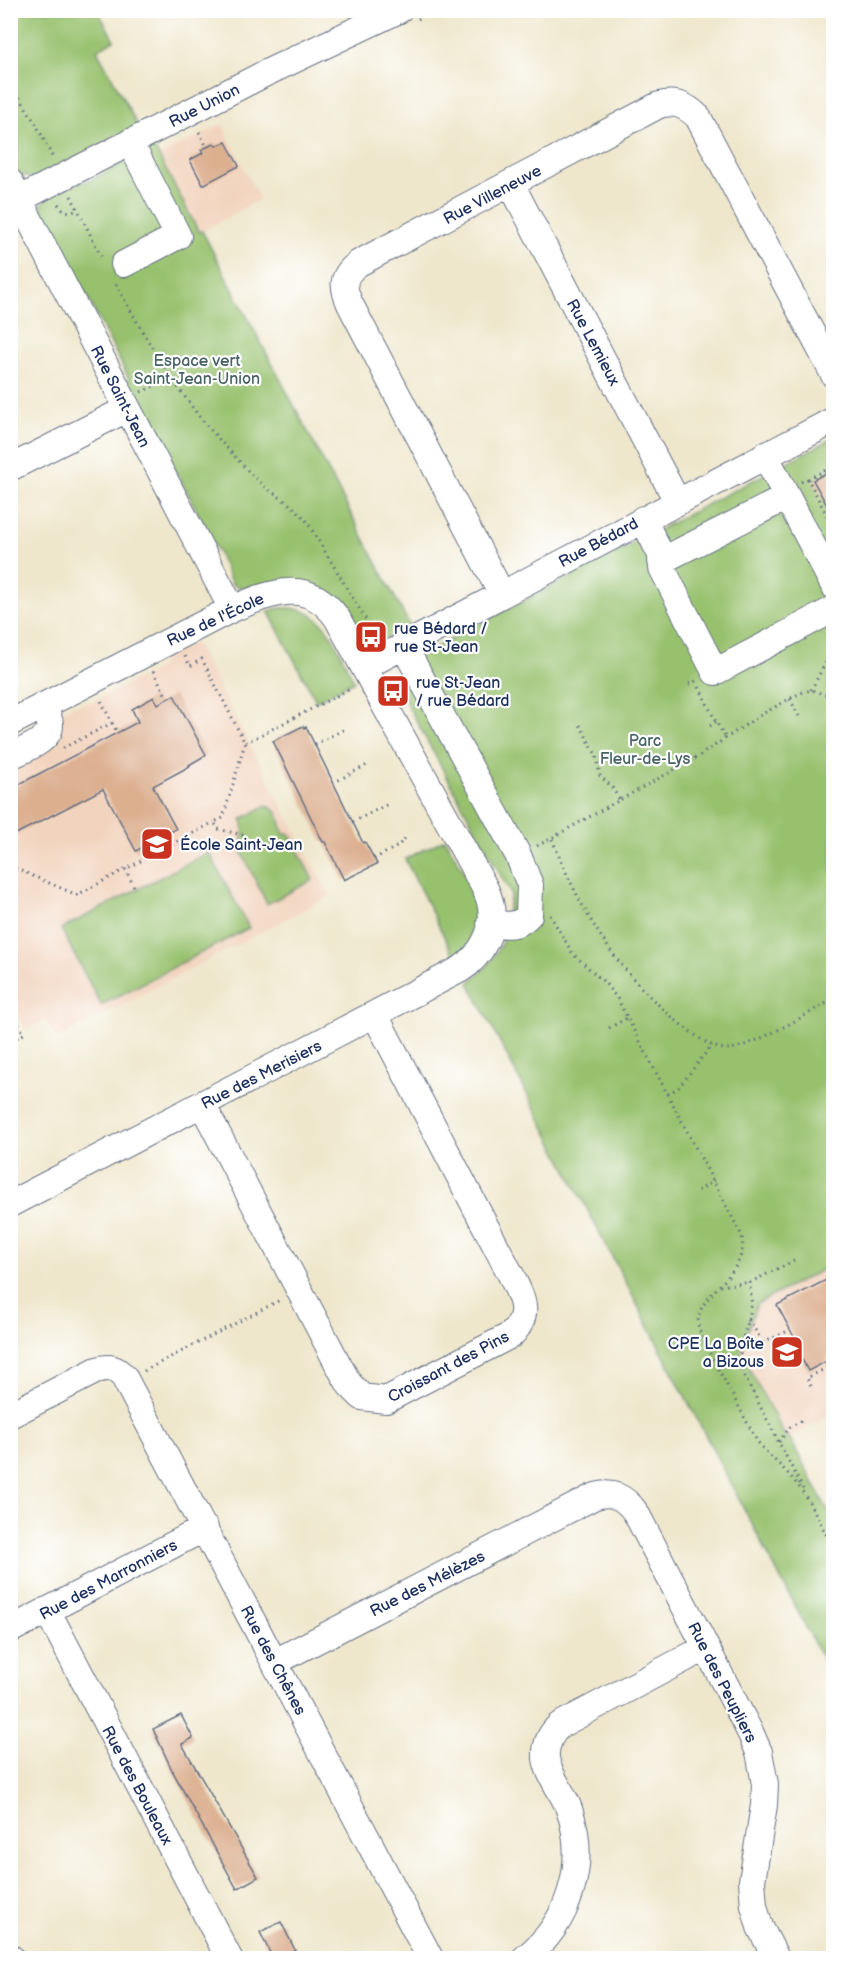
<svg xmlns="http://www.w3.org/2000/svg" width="844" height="1969" viewBox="0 0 844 1969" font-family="'Balsamiq Sans',sans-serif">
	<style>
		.built { fill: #f2d4be }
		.green { fill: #97c16d; stroke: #597866; stroke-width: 1.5 }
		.building { fill: #dcaf8f }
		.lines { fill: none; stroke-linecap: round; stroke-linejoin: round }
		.minor-casing { stroke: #656f84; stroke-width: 28 }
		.path { stroke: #656f84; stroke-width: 3; stroke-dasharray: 1.5 4.5; stroke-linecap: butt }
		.minor { stroke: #fff; stroke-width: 26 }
		.labels { text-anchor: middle; stroke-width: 4.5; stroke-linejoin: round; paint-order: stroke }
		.street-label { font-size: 16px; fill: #1b2f5e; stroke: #fff }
		.park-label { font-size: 16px; fill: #466263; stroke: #fff }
		.poi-label { font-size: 16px; fill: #1b2f5e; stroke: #fff; text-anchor: start }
	</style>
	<rect width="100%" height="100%" fill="#fff"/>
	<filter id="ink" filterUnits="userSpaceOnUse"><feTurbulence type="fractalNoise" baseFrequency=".0167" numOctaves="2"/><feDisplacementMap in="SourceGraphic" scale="12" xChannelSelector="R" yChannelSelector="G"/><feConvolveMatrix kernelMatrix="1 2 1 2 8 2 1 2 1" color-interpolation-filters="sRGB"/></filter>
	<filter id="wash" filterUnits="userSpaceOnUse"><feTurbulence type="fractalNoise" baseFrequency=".008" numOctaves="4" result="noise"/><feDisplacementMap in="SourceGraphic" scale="24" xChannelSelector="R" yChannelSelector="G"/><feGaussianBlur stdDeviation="1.35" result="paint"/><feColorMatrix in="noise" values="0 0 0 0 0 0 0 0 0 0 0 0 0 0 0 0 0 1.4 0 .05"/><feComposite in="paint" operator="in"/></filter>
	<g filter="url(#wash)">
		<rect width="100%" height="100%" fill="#efe7cc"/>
		<!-- built -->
		<path class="built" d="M222,124l38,75 -61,34 -40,-77z
			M195,642l135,254 -273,143 -11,-19 -20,10 -15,-29v-262l63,-34 18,-3 66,-33 8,-11z
			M833,1264v150l-47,25 -44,-84 -1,-6 16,-45z"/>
		<!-- green -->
		<path class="green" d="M10,11h88l16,29 -17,10 42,78 -106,50 -13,-4 -9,-11z
			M154,147l45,85 3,-1 209,397c-19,9 -38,23 -54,1l-72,-49c-18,2 -37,14 -53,4l-13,-30 -65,-126 -13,-13 -13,-27v-11l-68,-134c-7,-9 -15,-15 -19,-27 -6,-21 33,-33 48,-35z
			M833,438v826l-76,40 -16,45 1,6 44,83 3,-1 44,83v159l-364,-696 18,-17 14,-21 10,-51 -104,-190 -9,-37z
			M279,608c47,-4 57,38 75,73l-38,20 -48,-90z
			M266,805c20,10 10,14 18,29l5,-1 24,47 -46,24 -28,-57c4,-10 6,-17 3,-28z
			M445,839c21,38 56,83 10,119l-50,-99z
			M209,852l40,76 -148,77 -40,-76z"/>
		<g id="blocks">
			<!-- building -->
			<path class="building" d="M226,142l13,24 -36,19 -13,-25 13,-7 -2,-3 6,-3 7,-3 2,2z
				M834,469v49l-21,-38z
				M174,695l32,60 -17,10 1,1 -37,20 23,43 -40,22 -33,-62 -89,46 -4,-7v-39l128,-67 -6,-13 22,-12 4,7z
				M303,726l1,2 2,-1 57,116 2,-1 12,22 -33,16 -19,-38h-2l-50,-101z
				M834,1276v77l-7,3 2,4 -21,11 -11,-22 3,-1 -23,-43z
				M181,1715l12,23 -11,6 76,133 -21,12 -65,-119 -19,-41z
				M281,1922l14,28 -17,9h-5l-13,-27z"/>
		</g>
	</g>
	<g filter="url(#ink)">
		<use href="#blocks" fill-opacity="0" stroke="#656f84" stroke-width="1.5"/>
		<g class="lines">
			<!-- minor casing -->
			<g class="minor-casing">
				<path id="minor" d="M10,182l222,427
					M511,184l166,317
					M10,204l254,-130 135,-64
					M124,264l54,-28 -48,-94
					M765,455l69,131
					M10,468l117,-59
					M643,519l18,36 1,13 53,104 119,-63
					M661,561l126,-64
					M501,593l-151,-289c-8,-18 -9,-28 9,-41l300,-158c16,-4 27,0 39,12l136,258
					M403,645l115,210 12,30 -1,30c-12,13 -23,10 -39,8
					M364,667l470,-247
					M10,723l222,-114c39,-16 76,-33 105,9l141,258c5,8 10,17 12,26 7,26 -8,53 -29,67l-451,235
					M10,756c13,-6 41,-15 40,-32 0,-6 -5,-13 -8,-18
					M202,1104l137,262 11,19 12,12 24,3 125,-65c21,-22 11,-36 0,-60l-136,-260
					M10,1415l87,-45c12,-4 19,-2 27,7l306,581
					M47,1610l182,348
					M10,1630l195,-102
					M275,1662l318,-165c18,-7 32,0 43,16l115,221 8,18 6,32 -1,21 -12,76 2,25 6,21 16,31
					M10,1958h1
					M525,1958c45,-35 63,-95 44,-149 -6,-17 -21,-34 -23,-51 -1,-14 4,-24 14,-33l145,-77"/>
			</g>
			<!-- path -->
			<path class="path" d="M418,19l17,-9
				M10,82l26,42 18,36
				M199,132l8,15
				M71,196l32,64
				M58,204c6,7 11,10 20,6
				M116,284c23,43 48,85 77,124 17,23 38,44 57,65 17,19 41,28 56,47l71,118
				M141,392l31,-14
				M808,479l26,-13
				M801,482l7,-3 26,50
				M185,656l5,10 12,-7 43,84 107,-55
				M153,671l15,28
				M689,684l7,-3
				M699,687l17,35 10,16
				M811,690l15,-28 8,-10
				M790,699l9,17
				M112,723l5,9
				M580,725l16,30 4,21 12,11 7,12
				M710,726l6,-4
				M315,744l32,-16
				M63,748l49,-25 -11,-22
				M333,783l34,-18
				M353,822l35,-18
				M243,835l-25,-6 -4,-7 9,-4 22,-75
				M552,839c30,76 66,135 131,187 12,9 28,23 44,23 21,1 85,-38 107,-50
				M537,846l162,-90 60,-40 41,-23 11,-3 23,7
				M374,859l24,-13 8,-9
				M10,866l67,29 137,-73
				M125,869l11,21
				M550,915l23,39 31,28 13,16 125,238c7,40 -43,54 -44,86 0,5 3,12 5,18l54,101c12,16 27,26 39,42 16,20 26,44 38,67
				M10,1008l14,26 -14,7
				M609,1028l18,-10
				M668,1094l11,-7 33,-42
				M698,1191l16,-10
				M749,1282c1,7 3,16 2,23 -2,30 -18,36 -7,70l60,116
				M720,1286l31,-4 46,-23
				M748,1320l5,6 8,14
				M763,1343l27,-13
				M829,1355l4,9
				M144,1371l138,-72
				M811,1386l-4,-8 27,-14
				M779,1442l11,-15 13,-7"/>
			<!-- minor -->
			<use href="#minor" class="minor"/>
		</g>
	</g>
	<!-- icons -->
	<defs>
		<g id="bus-square" transform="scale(1.725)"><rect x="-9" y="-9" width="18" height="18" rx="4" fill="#c8321e" stroke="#fff"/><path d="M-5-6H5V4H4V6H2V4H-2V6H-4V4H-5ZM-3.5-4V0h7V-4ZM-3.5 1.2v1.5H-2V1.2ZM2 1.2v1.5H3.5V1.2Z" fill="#fff"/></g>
		<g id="school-square" transform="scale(1.725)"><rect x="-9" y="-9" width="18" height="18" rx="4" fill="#c8321e" stroke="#fff"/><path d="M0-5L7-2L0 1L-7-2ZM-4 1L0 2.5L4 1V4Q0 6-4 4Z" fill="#fff"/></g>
	</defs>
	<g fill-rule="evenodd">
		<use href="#bus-square" x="371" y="637"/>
		<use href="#bus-square" x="393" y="691"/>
		<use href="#school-square" x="157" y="844"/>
		<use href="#school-square" x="787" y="1352"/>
	</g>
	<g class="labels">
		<!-- street labels -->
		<g class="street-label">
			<text transform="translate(204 105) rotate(-27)" y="6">Rue Union</text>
			<text transform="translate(492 194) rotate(-28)" y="6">Rue Villeneuve</text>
			<text transform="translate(594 342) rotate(62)" y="6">Rue Lemieux</text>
			<text transform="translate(121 396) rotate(63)" y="6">Rue Saint-Jean</text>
			<text transform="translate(598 542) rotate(-28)" y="6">Rue Bédard</text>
			<text transform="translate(215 619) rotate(-25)" y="6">Rue de l'École</text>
			<text transform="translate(261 1074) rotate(-27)" y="6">Rue des Merisiers</text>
			<text transform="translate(448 1366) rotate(-28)" y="6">Croissant des Pins</text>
			<text transform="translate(108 1579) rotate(-28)" y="6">Rue des Marronniers</text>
			<text transform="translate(427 1583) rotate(-27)" y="6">Rue des Mélèzes</text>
			<text transform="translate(274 1660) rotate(62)" y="6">Rue des Chênes</text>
			<text transform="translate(723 1682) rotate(63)" y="6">Rue des Peupliers</text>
			<text transform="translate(138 1785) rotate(62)" y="6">Rue des Bouleaux</text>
		</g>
		<!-- park labels -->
		<g class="park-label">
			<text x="197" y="366">Espace vert<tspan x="197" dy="18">Saint-Jean-Union</tspan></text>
			<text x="645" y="746">Parc<tspan x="645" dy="18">Fleur-de-Lys</tspan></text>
		</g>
		<!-- poi labels -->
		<g class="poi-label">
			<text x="394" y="634">rue Bédard /<tspan x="394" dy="18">rue St-Jean</tspan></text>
			<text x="416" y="688">rue St-Jean<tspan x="416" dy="18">/ rue Bédard</tspan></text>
			<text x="180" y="850">École Saint-Jean</text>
			<text x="764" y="1349" text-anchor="end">CPE La Boîte<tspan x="764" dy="18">a Bizous</tspan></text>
		</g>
	</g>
	<!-- margin -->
	<rect width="844" height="1969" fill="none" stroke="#fff" stroke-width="36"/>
</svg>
